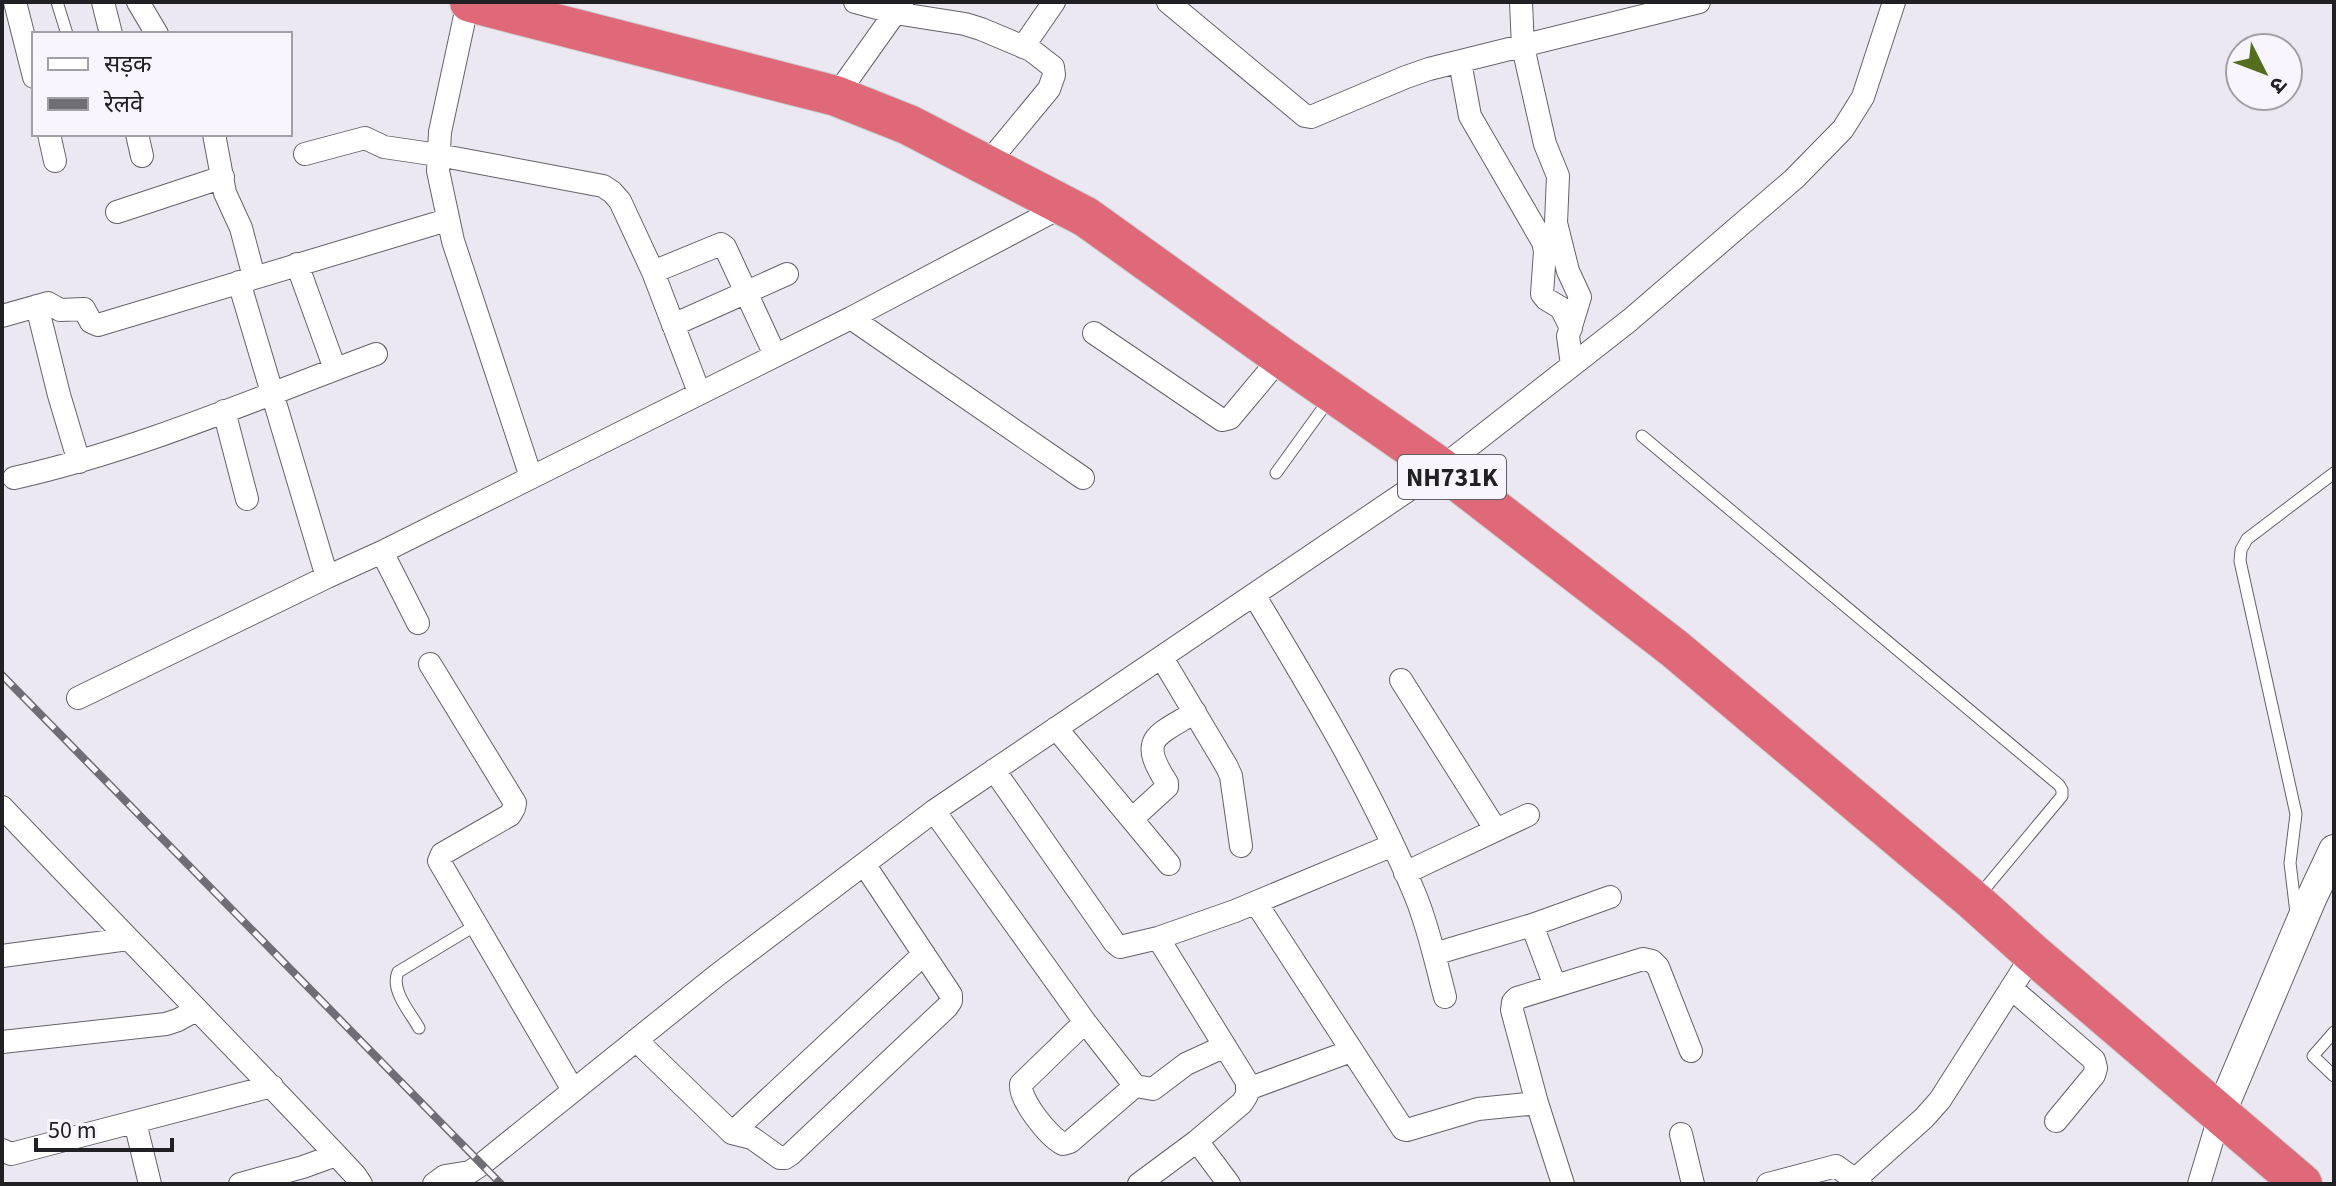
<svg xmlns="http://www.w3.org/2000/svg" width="2336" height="1186" viewBox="0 0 2336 1186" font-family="'Source Sans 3','Noto Sans Devanagari',sans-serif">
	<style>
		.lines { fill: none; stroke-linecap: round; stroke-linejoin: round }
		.lane-casing { stroke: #64626a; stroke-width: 13 }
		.street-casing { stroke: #64626a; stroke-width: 24 }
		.secondary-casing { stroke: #64626a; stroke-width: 32 }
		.highway-casing { stroke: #cac9ca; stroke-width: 42 }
		.lane { stroke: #fff; stroke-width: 11 }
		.street { stroke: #fff; stroke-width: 22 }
		.secondary { stroke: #fff; stroke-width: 30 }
		.highway { stroke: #df6879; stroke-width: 40 }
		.rail-casing { stroke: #706e75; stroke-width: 8 }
		.rail { stroke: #f8f5ff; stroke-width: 5; stroke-dasharray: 15; stroke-linecap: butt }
		.labels { text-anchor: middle; stroke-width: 6; stroke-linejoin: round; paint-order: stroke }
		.shield { fill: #f8f5ff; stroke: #626066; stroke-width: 2 }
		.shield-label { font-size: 26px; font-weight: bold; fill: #212024 }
	</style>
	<rect width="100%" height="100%" fill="#ebe8f2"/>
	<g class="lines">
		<!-- lane casing -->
		<g class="lane-casing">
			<path id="lane" d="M57,2l10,32
				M1642,436l417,349 3,5v6l-85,102
				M1276,473l55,-76
				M2296,913l-6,-50 6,-49 -56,-253 1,-11 6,-11 87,-66
				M419,1028c-9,-16 -29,-38 -21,-56l78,-47
				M2334,1032l-21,24 21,20"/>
		</g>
		<!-- street casing -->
		<g class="street-casing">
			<path id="street" d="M15,2l19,75
				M103,2l8,32
				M138,2l19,32
				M468,2l-28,130 -2,39 15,70 78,236
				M855,2l40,11 70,11 16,5 50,21 22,17 1,8 -5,14 -62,75
				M1168,2l137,114 6,1 95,-40 23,-8 270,-67
				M1521,2l2,45 22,97 13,32 -2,47 12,48 12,26 -12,39 4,29
				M1023,47l31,-45
				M1460,62l10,54 73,126 2,9 -3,43 4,5 15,9 10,20
				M836,96l66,-93
				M49,134l6,27
				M137,134l5,22
				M214,134l11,59 16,35 13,49
				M305,154l60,-16 19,9 54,8 165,31 9,6 8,9 33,71 46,120
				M117,212l106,-35
				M297,264l38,105
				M653,272l68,-28 4,3 50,108
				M239,282l88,295
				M37,306l22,89 20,67
				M2,316l46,-13 12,7 24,-1 7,13 7,3 349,-105
				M851,318l232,160
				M673,325l114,-51
				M1094,333l128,87 8,-2 51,-61
				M224,411l23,88
				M14,478c125,-28 243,-80 362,-124
				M382,552l36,71
				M1254,595c59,98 118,195 162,302 13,32 20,66 29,100
				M1162,658l65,109 4,9 10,70
				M430,664l85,139 -1,5 -4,7 -68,39 -3,7 134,229
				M1401,680l95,150
				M78,698l249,-121 55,-25 469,-234 214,-113
				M1056,728l113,136
				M994,770l120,172 6,5 38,-9 77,-27 158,-66
				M2,807c117,123 237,244 353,368l6,9
				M934,811l151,211 50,64 18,3 33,-25 39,-18
				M1132,819l35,-32v-4c-30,-46 -10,-47 28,-71
				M1405,873l123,-58
				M1256,903l147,226 4,1 71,-21 59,-6
				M1532,925l23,61
				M1434,954l98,-29 78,-28
				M2,956l126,-17
				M2011,988l83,72 2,8 -2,7 -38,46
				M1085,1022l-64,62c-2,16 28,53 42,60l7,-2 65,-56
				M636,1040l96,93 20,5 28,20h5l6,-4 156,-147 4,-6v-6l-87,-131
				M2,1042l164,-18 12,-4 18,-10
				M1248,1089l103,-38
				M135,1122l15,62
				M732,1133l192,-179
				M1681,1134l12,50
				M1197,1141l32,43
				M2,1150l9,4 261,-68
				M240,1184l63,-17 33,-12
				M434,1184l11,-8 25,-4 12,-8 234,-188 218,-165 507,-343 189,-148 164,-141 49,-50 20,-32 31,-95
				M1139,1184l58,-43 45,-38 5,-8v-13l-89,-144
				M1563,1184l-26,-81 -25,-93 1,-8 4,-4 126,-39 9,2 6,6 33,84
				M1768,1184l68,-18 25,18
				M1850,1184l74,-66 16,-18 93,-146
				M2199,1184l21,-70"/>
		</g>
		<!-- secondary casing -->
		<g class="secondary-casing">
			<path id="secondary" d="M2220,1114l91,-215 23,-49"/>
		</g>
		<!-- highway casing -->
		<g class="highway-casing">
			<path id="highway" d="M470,2l366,94 73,29 177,92 195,140 160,111 234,181 299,252 59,53 269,230"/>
		</g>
		<!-- lane -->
		<use href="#lane" class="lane"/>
		<!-- street -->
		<use href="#street" class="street"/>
		<!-- secondary -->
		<use href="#secondary" class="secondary"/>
		<!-- highway -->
		<use href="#highway" class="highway"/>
		<!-- rail casing -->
		<g class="rail-casing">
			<path id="rail" d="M2,675l499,509"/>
		</g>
		<!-- rail -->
		<use href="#rail" class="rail"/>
	</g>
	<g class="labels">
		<!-- shield labels -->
		<rect class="shield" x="1398" y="455" width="108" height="44" rx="6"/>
		<g class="shield-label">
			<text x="1452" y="486">NH731K</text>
		</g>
	</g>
	<!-- border -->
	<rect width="2336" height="1186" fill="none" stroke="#212024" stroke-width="8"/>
	<!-- legend -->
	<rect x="32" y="32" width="260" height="104" fill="#f8f5ff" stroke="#a2a0a7" stroke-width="2"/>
	<rect x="48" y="58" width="40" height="12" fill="#ffffff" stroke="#a2a0a7" stroke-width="2"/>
	<text x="104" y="72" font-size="24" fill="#212024">सड़क</text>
	<rect x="48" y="98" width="40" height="12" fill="#706e75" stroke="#a2a0a7" stroke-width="2"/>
	<text x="104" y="112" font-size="24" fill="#212024">रेलवे</text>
	<!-- north arrow -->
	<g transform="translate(2264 72) rotate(132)"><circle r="38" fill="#f8f5ff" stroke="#a2a0a7" stroke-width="2"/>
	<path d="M0-6L14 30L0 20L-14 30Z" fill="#546d1f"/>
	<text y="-12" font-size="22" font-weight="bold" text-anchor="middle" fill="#212024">उ</text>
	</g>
	<!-- scale -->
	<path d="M36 1138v12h136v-12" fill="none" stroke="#212024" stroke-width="4"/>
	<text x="48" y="1138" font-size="24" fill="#212024" stroke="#f8f5ff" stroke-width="6" paint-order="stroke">50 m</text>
</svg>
